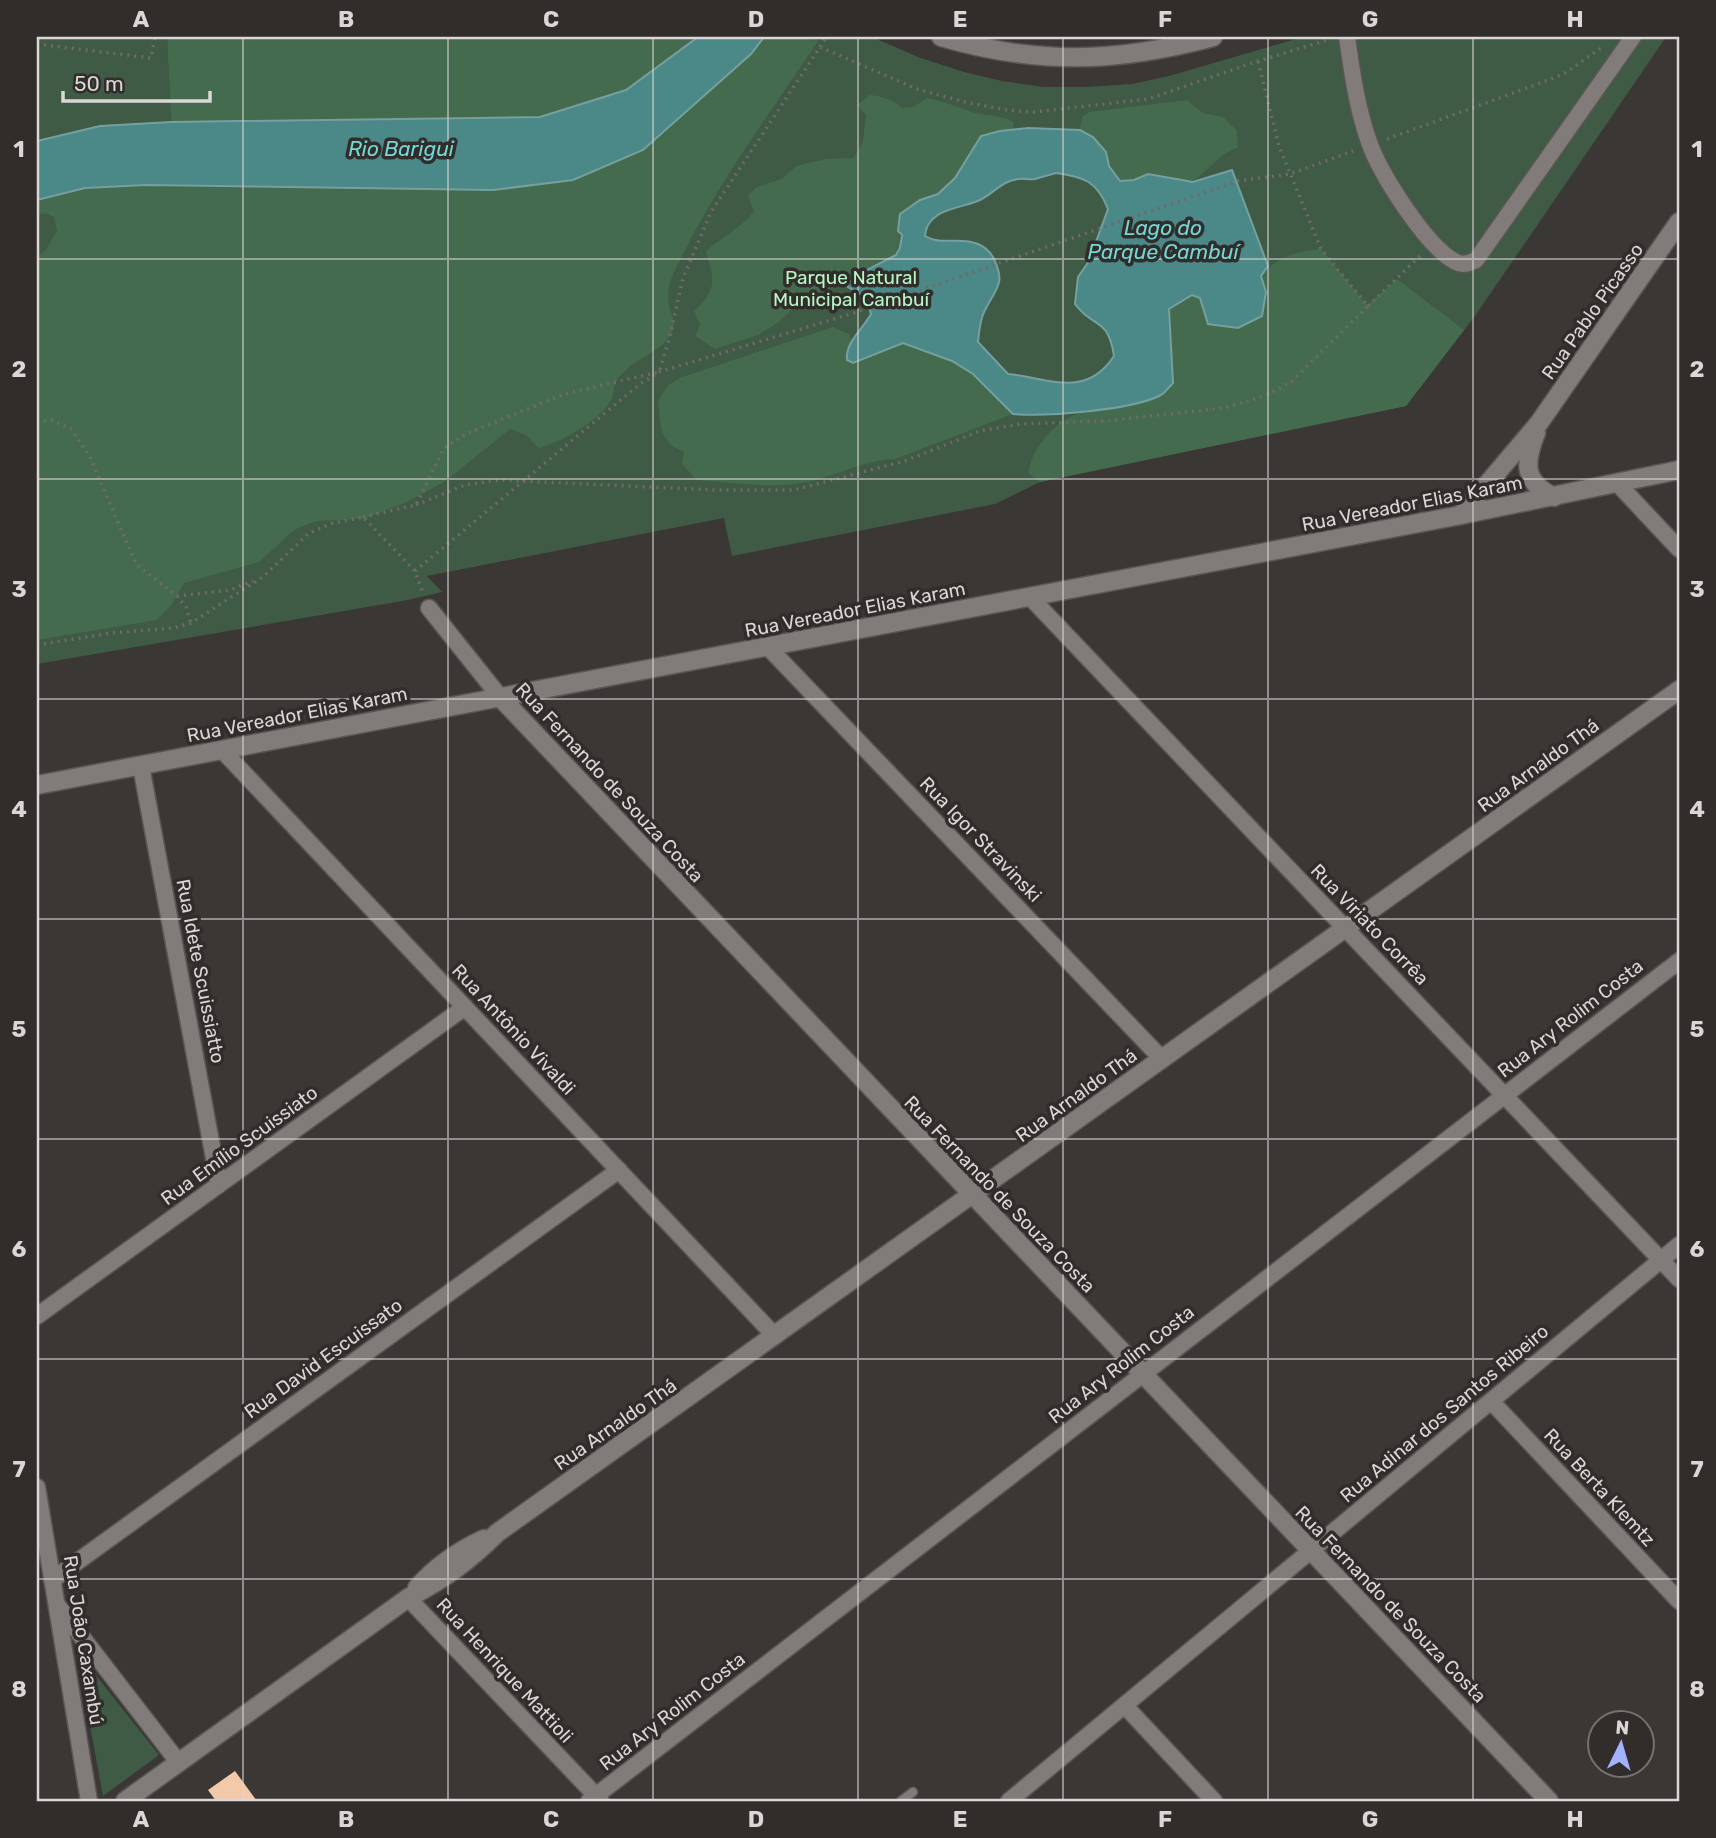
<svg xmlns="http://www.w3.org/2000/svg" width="1716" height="1838" viewBox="0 0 1716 1838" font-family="Rubik,sans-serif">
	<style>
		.green { fill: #3f5a45 }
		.forest { fill: #456b4e }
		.water { fill: #4b8888; stroke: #76a09f; stroke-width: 2; fill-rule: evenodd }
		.building { fill: #f2c9a9 }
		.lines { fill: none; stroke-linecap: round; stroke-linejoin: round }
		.service-casing { stroke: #595654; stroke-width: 11 }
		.minor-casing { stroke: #595654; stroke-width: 19 }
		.tertiary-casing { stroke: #595654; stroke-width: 21 }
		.secondary-casing { stroke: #595654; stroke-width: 21 }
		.path { stroke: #6e6b69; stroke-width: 3.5; stroke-dasharray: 2 5; stroke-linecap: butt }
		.service { stroke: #817c7a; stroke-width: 8 }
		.minor { stroke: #817c7a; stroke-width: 16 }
		.tertiary { stroke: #817c7a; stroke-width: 18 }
		.secondary { stroke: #817c7a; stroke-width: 18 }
		.grid { fill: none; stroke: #dad7d6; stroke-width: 2; stroke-opacity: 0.55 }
		.labels { text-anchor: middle; stroke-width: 7; stroke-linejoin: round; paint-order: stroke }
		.park-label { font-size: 19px; fill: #b7f7c5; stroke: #312d2b }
		.street-label { font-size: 19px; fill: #dad7d6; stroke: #312d2b }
		.water-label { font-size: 21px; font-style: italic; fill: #74d7d6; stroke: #312d2b }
		.neatline { fill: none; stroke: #dad7d6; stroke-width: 2.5 }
		.grid-label { font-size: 23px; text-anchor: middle; font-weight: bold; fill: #dad7d6 }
	</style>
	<rect width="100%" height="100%" fill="#3b3735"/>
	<!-- green -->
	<path class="green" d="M37,37h130l4,85 -71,4 -63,15z
		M764,37h108l46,20 46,15 38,9 41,6h43l46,-3 37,-8 134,-39h363l-191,279 -69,90 -366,76 -45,22 -263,52 -8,-38 -297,58 15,16 -34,8 -371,64v-464l714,-146z
		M76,1650l83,105 -56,41z"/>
	<!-- forest -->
	<path class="forest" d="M167,37h531l-72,53 -86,27 -369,5z
		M764,37h45l9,4c-49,74 -104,147 -142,227 -6,12 -9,22 -7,36 1,11 9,18 2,30 -11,18 -30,22 -45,36 -17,15 -8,18 -16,32 -12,20 -49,40 -71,46l-13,-13 -16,-6 -66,53 -37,20 -43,17 -48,2 -22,9 -35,32 -75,21 -12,21 -15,16 -120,20v-384l8,-5 12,-20 -3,-14 -8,-4 -9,2v-15l48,-12 61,-3 347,5 258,-136z
		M870,95c12,1 22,4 32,13l11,-1 14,-9c17,3 32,10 48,15 13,3 26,2 38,9v7l-32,7 -26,42 -17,16 -18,6 -22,31 3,17 -5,7 -33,17 -16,12 -18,5 -18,17 -21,5 -11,11 -21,13 -43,14 -20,-13 5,-11 -6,-14c24,-22 20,-31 12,-60 15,-13 38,-25 48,-40l-6,-15 9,-9 25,-8 14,-13 30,-7 28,-1 9,-17 3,-26 -9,-10z
		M1187,100l16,13 20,4 14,14 1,16 -15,8 -30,27 -45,-8 -14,6 -14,1c-16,-22 -14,-38 -40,-51l2,-13 7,-5z
		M1321,249l46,56 30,-26 67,51 -58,76 -366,76 -12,-9c6,-31 32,-58 65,-64 28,-5 60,-3 79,-26l-3,-74 23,-14 8,3 66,-6 -5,-16c14,-19 38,-25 60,-27z
		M833,327l16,7 2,7 -5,11h37l20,-9 49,18 21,13 40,40 -118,45c-31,0 -68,22 -100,25 -32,4 -66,-2 -98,-4l-15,-16 2,-12c-26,-10 -23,-27 -26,-51l10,-16 14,-8z"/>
	<!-- water -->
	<path class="water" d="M698,37h66l-13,17 -108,96 -70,30 -80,10 -347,-5 -61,3 -48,12v-59l63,-15 71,-4 369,-5 86,-27z
		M1028,128l52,2 13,7 13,15 3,14 11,15 14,-1 14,-6 45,8 39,-12 36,96 -7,10 5,16 -4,24 -24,12 -30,-4 -8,-26 -8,-3 -23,14 4,74c-4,4 -7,9 -12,12 -28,15 -116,22 -148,19l-40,-40 -21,-13 -49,-18 -50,20 -6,-3c-2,-18 16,-31 24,-46l-5,-17 -18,-10 -1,-3 16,-12 33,-17 4,-7 2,-13 -4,-4 2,-17 20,-14 18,-6 17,-16 26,-42 19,-5zM1056,173c28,4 41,8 52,36l-19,52 -11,16 -3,27c18,25 33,12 39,52 -28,43 -66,22 -106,18l-30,-32c1,-11 2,-23 7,-32 11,-22 21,-26 9,-51 -3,-6 -9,-12 -16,-15 -18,-8 -37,2 -53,-8 2,-28 36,-27 55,-36 14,-7 22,-19 38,-21 6,-1 11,1 17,0 7,-2 14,-4 21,-6z"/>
	<!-- building -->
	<path class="building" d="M235,1771l22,30h-41l-8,-11z"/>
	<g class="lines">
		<!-- service casing -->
		<g class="service-casing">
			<path id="service" d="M901,1801l12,-9"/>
		</g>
		<!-- minor casing -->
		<g class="minor-casing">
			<path id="minor" d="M1347,37c5,35 10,71 22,105 11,31 57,105 87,120 7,4 14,1 20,-2l157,-223
				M1618,484l61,65
				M1030,597l649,682
				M429,608l71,89
				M768,647l394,412
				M222,750l553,586
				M141,766l78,419
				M37,1316l428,-309
				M1491,1401l188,200
				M37,1487l52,314
				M52,1580l567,-410
				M408,1598l193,203
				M58,1606l121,157
				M1125,1706l89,95
				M589,1801l1090,-840
				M1009,1801l670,-556"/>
		</g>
		<!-- tertiary casing -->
		<g class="tertiary-casing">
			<path id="tertiary" d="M1536,433c-12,30 -13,49 18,64
				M1461,515l78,-92 140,-201
				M500,697l1049,1104"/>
		</g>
		<!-- secondary casing -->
		<g class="secondary-casing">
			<path id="secondary" d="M941,37c96,28 175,26 272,0
				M37,785l1424,-270 218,-45
				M417,1588c20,-23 41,-37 67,-49
				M125,1801l283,-203c36,-19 60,-36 89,-65l1182,-843"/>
		</g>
		<!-- path -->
		<path class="path" d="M37,44l114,14 4,-21
			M820,47l6,-10
			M1387,139l159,-58 19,-8 39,-27
			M1368,306l54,-52
			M37,422l14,-2 20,9 19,28 46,107 41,32 9,11 5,16
			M416,505l49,-20 34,-5 216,10h79l111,-29 75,-30 40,-7 85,-3 119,-13 41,-12 26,-14 77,-76 -47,-57 -42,-103 -21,-85
			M363,517l53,-12 28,-57 22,-14 98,-40 95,-22 10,-32 14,-62 28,-66 109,-165 97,42 48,13 42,8 27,2 114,-13 110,-38 73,-22
			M415,571l225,-187 19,-12 198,-60 381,-131 52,-7 63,-23
			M177,596l53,-6 23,-9
			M37,645l74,-12 62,-5 18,-5 72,-46 46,-44 21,-9 33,-7 52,54 8,22"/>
		<!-- service -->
		<use href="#service" class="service"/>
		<!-- minor -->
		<use href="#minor" class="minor"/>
		<!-- tertiary -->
		<use href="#tertiary" class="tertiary"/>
		<!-- secondary -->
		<use href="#secondary" class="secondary"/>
	</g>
	<!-- grid -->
	<path class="grid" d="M243,37v1764M448,37v1764M653,37v1764M858,37v1764M1063,37v1764M1268,37v1764M1473,37v1764M37,259h1642M37,479h1642M37,699h1642M37,919h1642M37,1139h1642M37,1359h1642M37,1579h1642"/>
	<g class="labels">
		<!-- park labels -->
		<g class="park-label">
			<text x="851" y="284">Parque Natural<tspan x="851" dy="22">Municipal Cambuí</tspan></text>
		</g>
		<!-- street labels -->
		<g class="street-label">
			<text transform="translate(1592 311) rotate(-55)" y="7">Rua Pablo Picasso</text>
			<text transform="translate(1412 503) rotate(-11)" y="7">Rua Vereador Elias Karam</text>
			<text transform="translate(855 609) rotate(-11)" y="7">Rua Vereador Elias Karam</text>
			<text transform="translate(297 714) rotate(-11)" y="7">Rua Vereador Elias Karam</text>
			<text transform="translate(1538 765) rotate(-36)" y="7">Rua Arnaldo Thá</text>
			<text transform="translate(610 782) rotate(47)" y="7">Rua Fernando de Souza Costa</text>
			<text transform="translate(981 839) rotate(46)" y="7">Rua Igor Stravinski</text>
			<text transform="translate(1370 924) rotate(46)" y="7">Rua Viriato Corrêa</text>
			<text transform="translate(201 971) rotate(79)" y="7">Rua Idete Scuissiatto</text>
			<text transform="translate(1570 1018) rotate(-38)" y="7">Rua Ary Rolim Costa</text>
			<text transform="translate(514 1029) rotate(47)" y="7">Rua Antônio Vivaldi</text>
			<text transform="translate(1076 1095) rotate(-36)" y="7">Rua Arnaldo Thá</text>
			<text transform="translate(239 1145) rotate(-36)" y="7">Rua Emílio Scuissiato</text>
			<text transform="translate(1000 1194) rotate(46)" y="7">Rua Fernando de Souza Costa</text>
			<text transform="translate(323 1358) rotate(-36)" y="7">Rua David Escuissato</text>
			<text transform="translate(1121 1364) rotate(-38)" y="7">Rua Ary Rolim Costa</text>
			<text transform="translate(1444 1413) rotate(-40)" y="7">Rua Adinar dos Santos Ribeiro</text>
			<text transform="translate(615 1424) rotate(-35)" y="7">Rua Arnaldo Thá</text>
			<text transform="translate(1600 1487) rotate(47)" y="7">Rua Berta Klemtz</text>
			<text transform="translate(1391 1604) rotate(46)" y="7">Rua Fernando de Souza Costa</text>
			<text transform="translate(84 1640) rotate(81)" y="7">Rua João Caxambú</text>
			<text transform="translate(505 1670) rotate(47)" y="7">Rua Henrique Mattioli</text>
			<text transform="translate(672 1711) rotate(-38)" y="7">Rua Ary Rolim Costa</text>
		</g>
		<!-- water labels -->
		<g class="water-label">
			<text x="401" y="156">Rio Barigui</text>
			<text x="1163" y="235">Lago do<tspan x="1163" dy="24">Parque Cambuí</tspan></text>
		</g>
	</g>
	<!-- border -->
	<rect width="1716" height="1838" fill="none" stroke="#312d2b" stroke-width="77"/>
	<!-- north arrow -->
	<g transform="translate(1621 1744) rotate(5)"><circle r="33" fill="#312d2b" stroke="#75716f" stroke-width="2"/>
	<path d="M0-5L12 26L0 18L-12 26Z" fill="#a3b2fd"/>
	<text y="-10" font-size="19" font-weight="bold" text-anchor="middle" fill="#dad7d6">N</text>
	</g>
	<!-- scale -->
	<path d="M63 91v10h147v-10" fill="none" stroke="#dad7d6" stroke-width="3.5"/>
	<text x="74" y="91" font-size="21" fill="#dad7d6" stroke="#312d2b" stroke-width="5" paint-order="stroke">50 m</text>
	<rect x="38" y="38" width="1640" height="1762" class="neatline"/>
	<g class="grid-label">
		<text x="141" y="27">A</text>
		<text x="346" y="27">B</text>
		<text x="551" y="27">C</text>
		<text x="756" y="27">D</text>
		<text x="960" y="27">E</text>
		<text x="1165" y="27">F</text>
		<text x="1370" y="27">G</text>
		<text x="1575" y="27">H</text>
		<text x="19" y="157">1</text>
		<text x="1697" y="157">1</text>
		<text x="19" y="377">2</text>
		<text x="1697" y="377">2</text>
		<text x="19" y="597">3</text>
		<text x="1697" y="597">3</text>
		<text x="19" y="817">4</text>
		<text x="1697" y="817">4</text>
		<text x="19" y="1037">5</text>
		<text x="1697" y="1037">5</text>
		<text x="19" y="1257">6</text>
		<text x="1697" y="1257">6</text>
		<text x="19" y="1477">7</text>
		<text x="1697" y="1477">7</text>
		<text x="19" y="1697">8</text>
		<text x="1697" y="1697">8</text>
		<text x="141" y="1827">A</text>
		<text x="346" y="1827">B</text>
		<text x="551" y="1827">C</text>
		<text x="756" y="1827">D</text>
		<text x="960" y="1827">E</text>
		<text x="1165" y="1827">F</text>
		<text x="1370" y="1827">G</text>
		<text x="1575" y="1827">H</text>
	</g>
</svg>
